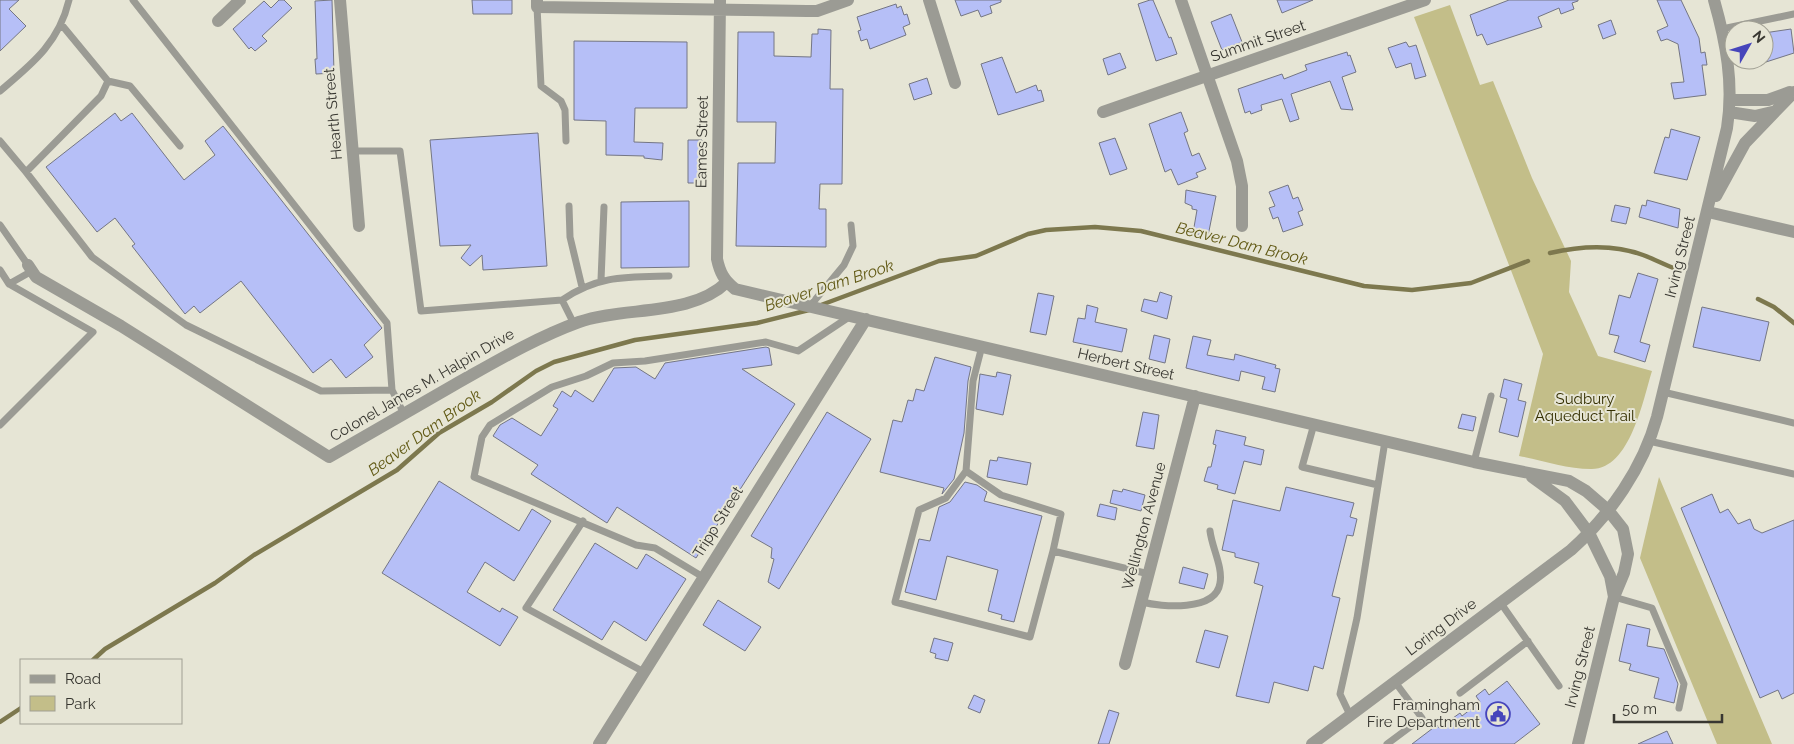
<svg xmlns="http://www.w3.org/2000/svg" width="1794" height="744" viewBox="0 0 1794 744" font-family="Raleway,sans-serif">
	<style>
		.green { fill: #c3be89 }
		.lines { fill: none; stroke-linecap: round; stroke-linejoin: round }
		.stream { stroke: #7d784e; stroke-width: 4.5 }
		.building { fill: #b6bff7; stroke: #747684 }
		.service { stroke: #9b9b94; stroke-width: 7 }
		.minor { stroke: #9b9b94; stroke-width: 12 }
		.tertiary { stroke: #9b9b94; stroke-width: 12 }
		.labels { text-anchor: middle; stroke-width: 4; stroke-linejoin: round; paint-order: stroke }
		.street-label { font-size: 15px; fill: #383731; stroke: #e6e5d5 }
		.park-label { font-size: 15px; fill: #342f00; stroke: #e6e5d5 }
		.poi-label { font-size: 15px; fill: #383731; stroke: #e6e5d5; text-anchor: end }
		.water-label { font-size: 16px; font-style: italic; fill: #615914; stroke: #e6e5d5 }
	</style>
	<rect width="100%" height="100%" fill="#e6e5d5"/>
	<!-- green -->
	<path class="green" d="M1450,5l30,80 13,-4 39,97 39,83 -2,31 29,64 54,15c-9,29 -22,99 -61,98 -24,0 -49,-9 -72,-13l24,-102 -129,-337z
		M1659,477l113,267h-55l-77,-186z"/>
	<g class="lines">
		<!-- stream -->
		<path class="stream" d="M1550,253c30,-7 64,-9 93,2 11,4 22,10 33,14
			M1758,299l16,8 20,16
			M821,305l118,-44 37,-5 52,-22 18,-4 49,-3 46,4 223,55 48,4 59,-7 57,-22
			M93,660l12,-11 110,-66 39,-28 143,-85 42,-37 53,-31 44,-31 18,-9 81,-22 122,-17 52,-13
			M0,722l21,-14"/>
	</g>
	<!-- building -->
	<path class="building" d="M0,0h19l-10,9 17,17 -26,25z
		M279,0h5l8,8 -30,28 5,5 -12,10 -4,-4 -2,2 -16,-20 31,-28 7,7z
		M332,0l2,73 -18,1 -1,-15h2l-2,-58z
		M472,0h40v14h-39z
		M955,0h46v2l-11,4 2,7 -11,4 -3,-7 -17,6z
		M1150,0h3l16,38 2,-1 6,17 -21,7 -18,-57z
		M1277,0h36l-31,13z
		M1509,0h69v1l-6,2 2,6 -13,5 -2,-6 -21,9 4,10 -55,18 -5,-11 -5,2 -7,-21z
		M1657,0h24l18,38 2,15 4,-1 2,13h-5l4,30 -32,4 -3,-16 13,-1 -6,-38 -11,-5 -6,2 -4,-10 11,-5z
		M896,4l1,4 4,-2 3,9 3,-1 3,10 -7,3 3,8 -36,14 -3,-10 -6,2 -3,-10 3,-1 -4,-13z
		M1231,14l11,28 -20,8 -11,-28z
		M1611,20l5,14 -13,5 -5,-14z
		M818,29l13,1 -1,59h13l-1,95h-22l-1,25h7v38l-90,-1 2,-83h37l1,-41h-39l1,-90h36v24l37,1 1,-23h6z
		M1791,29l3,24 -28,9 -2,-29z
		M574,41l113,1v66h-52l-1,34 29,1 -1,17 -18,-2v-2l-38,-1v-34l-32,-1z
		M1406,42l3,5 7,-2 10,31 -11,3 -4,-16 -15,5 -8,-20z
		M1347,52l1,4 2,-1 6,17 -14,5 11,33 -12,-1 -11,-28 -39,13 8,25 -9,3 -8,-23 -21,6 1,5 -11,4 -1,-3 -5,2 -7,-24 44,-15 2,5 23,-9 -2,-5z
		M1120,53l6,15 -18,7 -5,-16z
		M1002,57l14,36 20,-8 2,6 3,-1 3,11 -46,14 -17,-51z
		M927,78l5,16 -18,6 -5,-16z
		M1181,112l7,19 -4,2 8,23 7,-3 7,16 -10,4 2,4 -20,8 -7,-16 -6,3 -16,-48z
		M115,113l6,8 11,-8 52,67 31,-25 -10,-14 18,-15 159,202 -18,17 9,12 -27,21 -15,-19 -18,14 -72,-92 -41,32 -6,-7 -9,8 -53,-68 3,-2 -20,-26 -18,14 -51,-65z
		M1671,129l29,8 -13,43 -33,-7 11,-36 4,1z
		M538,133l9,133 -64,4 -1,-15 -12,11 -9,-8 10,-13 -31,1 -10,-106z
		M1115,138l12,31 -17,6 -11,-32z
		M688,140h14v43h-14z
		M1288,185l5,14 5,-2 5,13 -5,2 5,13 -20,7 -5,-15 -5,2 -4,-11 6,-2 -6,-14z
		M1186,190l30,6 -8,40 -15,-3 4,-23 -5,-1v-3l-7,-3z
		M1647,200l33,9 -2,19 -39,-11 3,-12 4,1z
		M689,201v66l-68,1v-66z
		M1615,205l15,3 -4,16 -15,-3z
		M1638,273l20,6 -18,63 10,3 -5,17 -31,-10 5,-16 -10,-2 10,-39 11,3z
		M1160,292l12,4 -5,23 -26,-8 3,-12 13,3z
		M1038,293l16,3 -8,39 -16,-3z
		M1087,305l11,3 -3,14 32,7 -5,23 -49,-10 5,-24 7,1z
		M1702,307l67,15 -9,39 -67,-14z
		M1154,335l16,4 -5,24 -16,-4z
		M1193,336l18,4 -4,15 27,5 1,-6 41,11 -1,3 5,1 -5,23 -13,-3 3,-12 -24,-6 -2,10 -53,-13z
		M766,347l3,1 3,17 -30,4 53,35 -99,154 -79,-51 -10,16 -76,-49 7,-9 -45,-29 7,-11 12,-7 29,18 17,-27 -5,-3 9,-15 9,6 4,-7 18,12 21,-34 22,-1 19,12 10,-16z
		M935,357l36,10 -3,14 -4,52 -10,46 -12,15 2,-6 -64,-16 13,-52 9,2 6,-22 5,1 3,-12 8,2z
		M997,372l14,3 -8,40 -27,-6 4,-35 16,3z
		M1504,379l18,5 -4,16 8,2 -8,35 -19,-5 8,-33 -7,-2z
		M827,412l44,27 -92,150 -11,-7 6,-23 -3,-1 1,-10 -21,-12z
		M1143,412l16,3 -5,34 -18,-3z
		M1462,414l14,3 -3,14 -15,-3z
		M1216,430l30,7 -2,8 20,5 -3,15 -17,-4 -9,33 -18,-5 1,-4 -14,-4 4,-14h3l5,-22 -3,-1z
		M998,457l33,6 -4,22 -40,-8 3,-17 7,1z
		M439,481l80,50 13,-22 19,12 -37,60 -29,-19 -18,30 33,20 2,-4 16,9 -18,29 -118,-73z
		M965,482l12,3 10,7 -3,9 58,15 -28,106 -13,-3 1,-4 -14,-4 10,-41 -51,-14 -11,44 -31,-8 14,-53 11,2 9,-34 11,-5z
		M1286,487l68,16 -4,14 7,2 -4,17 -6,-1 -15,61 8,2 -17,71 -9,-3 -6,25 -34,-9 -5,21 -33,-7 27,-110 -9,-3 5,-20 -24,-6v-4l-13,-3 11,-50 47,11z
		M1123,489l22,6 -4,16 -31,-8 3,-13 9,2z
		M1712,494l8,19 8,-4 10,15 12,-5 4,10 8,4 32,-13v173l-12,6 -4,-9 -18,8 -79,-190z
		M1100,504l17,4 -2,12 -18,-4z
		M595,543l42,26 9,-15 40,25 -40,62 -32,-20 -12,19 -49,-30z
		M1183,567l25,7 -4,15 -25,-6z
		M718,600l43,27 -16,24 -42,-26z
		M1627,624l23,5 -3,17 17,3 14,35 -4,19 -20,-5 5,-20 -30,-8 2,-6 -12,-3z
		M1205,630l23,6 -9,32 -23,-6z
		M934,638l19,5 -5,18 -13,-3 1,-4 -6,-2z
		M1507,681l33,43 -26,20h-102l25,-19 2,3 21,-15 2,3 18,-14 -4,-6 9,-7 4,6z
		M974,695l11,5 -5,13 -12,-5z
		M1109,710l10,3 -10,31h-11z
		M1667,731l6,13h-35z"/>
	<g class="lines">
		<!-- service -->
		<path class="service" d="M133,0l254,323 5,67 12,24
			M537,7l4,79 20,15 4,9 1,31
			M61,24l47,57 -7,15 -75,76 66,85 94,68 135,66 71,-1
			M1722,29l72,-15
			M108,81l22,5 50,60
			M0,91c32,-27 59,-48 69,-91
			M0,141l26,31
			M353,151h47l21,160 141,-11 12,24
			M569,206l1,31 12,50
			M0,225l28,40
			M0,270l9,14 23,-13
			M601,280l3,-73
			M562,300c36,-25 65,-23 107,-24
			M810,306l34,-41 9,-19 -2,-21
			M982,346l-9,35 -7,90 35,24 60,19 -8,37
			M1663,392l131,31
			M1314,424l-12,43 76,18
			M0,425l93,-93 -84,-48
			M1649,441l145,33
			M1474,462l17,-66
			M966,471l-20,27 -27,12 -24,92 135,35 23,-86 96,23
			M583,521l-57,87 118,64
			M703,577l-48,-29 -19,-3 -162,-68 8,-40 8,-12 62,-38 34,-11 27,-13 32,-2 121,-19 32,9 51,-34
			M1614,597l38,11 32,76 -5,24
			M1142,602c19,5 74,10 78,-19 3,-16 -8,-35 -10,-52
			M1500,602l59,84
			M1460,693l68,-52
			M1350,715l-10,-21 17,-76 28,-177
			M1387,744l35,-26 -27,-36"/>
		<!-- minor -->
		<path class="minor" d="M340,0l19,226
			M537,0v7l270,4h10l31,-11
			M720,0l-3,259c3,14 7,21 18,30l739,173 95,19 17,10 22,19
			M929,0l26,83
			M1181,0l56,161 5,25v40
			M218,21l22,-21
			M1103,112l322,-112
			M1708,212l86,20
			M28,265l8,12 85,49 208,131c42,-24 84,-48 125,-72 41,-23 81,-47 125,-63 46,-16 112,-5 148,-40
			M1532,477l33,24 24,32
			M1125,664l70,-268
			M599,744l267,-425"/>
		<!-- tertiary -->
		<path class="tertiary" d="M1730,100h38l22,-8
			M1729,112l26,4 17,-4
			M1716,196l29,-53 49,-51
			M1589,533l21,43 4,21
			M1312,744l259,-194c39,-35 72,-82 86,-133l70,-289c7,-44 -1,-86 -13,-128
			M1578,744l36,-147 10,-24 4,-19 -5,-25 -15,-19"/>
	</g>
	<!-- icons -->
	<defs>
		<g id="civic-ring" transform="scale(1.25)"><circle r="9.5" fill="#e6e5d5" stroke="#4645bb" stroke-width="1.5"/><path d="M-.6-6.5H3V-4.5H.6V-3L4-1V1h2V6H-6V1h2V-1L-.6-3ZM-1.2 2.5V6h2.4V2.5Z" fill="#4645bb"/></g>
	</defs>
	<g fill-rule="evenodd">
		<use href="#civic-ring" x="1498" y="714"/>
	</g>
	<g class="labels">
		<!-- street labels -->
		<g class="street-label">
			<text transform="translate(1258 41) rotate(-19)" y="5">Summit Street</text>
			<text transform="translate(333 114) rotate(-95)" y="5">Hearth Street</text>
			<text transform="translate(702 142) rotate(-89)" y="5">Eames Street</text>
			<text transform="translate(1680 257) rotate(-76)" y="5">Irving Street</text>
			<text transform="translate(1126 364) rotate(13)" y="5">Herbert Street</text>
			<text transform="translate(422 385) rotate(-30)" y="5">Colonel James M. Halpin Drive</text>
			<text transform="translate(718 522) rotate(-58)" y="5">Tripp Street</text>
			<text transform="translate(1144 526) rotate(-75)" y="5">Wellington Avenue</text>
			<text transform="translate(1441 627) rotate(-37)" y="5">Loring Drive</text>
			<text transform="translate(1580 667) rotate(-76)" y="5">Irving Street</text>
		</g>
		<!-- park labels -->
		<g class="park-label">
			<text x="1585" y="404">Sudbury<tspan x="1585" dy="17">Aqueduct Trail</tspan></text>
		</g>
		<!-- poi labels -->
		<g class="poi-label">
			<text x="1480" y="710">Framingham<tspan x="1480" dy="17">Fire Department</tspan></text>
		</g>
		<!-- water labels -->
		<g class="water-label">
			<text transform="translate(1242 243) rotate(14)" y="6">Beaver Dam Brook</text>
			<text transform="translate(829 285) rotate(-18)" y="6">Beaver Dam Brook</text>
			<text transform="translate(424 432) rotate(-36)" y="6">Beaver Dam Brook</text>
		</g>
	</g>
	<!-- legend -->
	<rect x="20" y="659" width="162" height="65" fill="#e6e5d5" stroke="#a09f93"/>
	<rect x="30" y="675" width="25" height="8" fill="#9b9b94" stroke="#a09f93"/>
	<text x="65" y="684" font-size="15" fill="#383731">Road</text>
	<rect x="30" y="696" width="25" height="15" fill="#c3be89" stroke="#a09f93"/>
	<text x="65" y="709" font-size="15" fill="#383731">Park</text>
	<!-- north arrow -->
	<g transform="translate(1749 45) rotate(51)"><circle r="24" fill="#e6e5d5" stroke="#a09f93"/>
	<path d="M0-4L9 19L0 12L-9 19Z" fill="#4645bb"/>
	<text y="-8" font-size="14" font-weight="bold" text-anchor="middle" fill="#383731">N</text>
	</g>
	<!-- scale -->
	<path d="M1614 714v8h108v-8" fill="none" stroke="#383731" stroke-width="2.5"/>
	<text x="1622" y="714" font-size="15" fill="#383731" stroke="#e6e5d5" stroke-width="4" paint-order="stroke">50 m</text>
</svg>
